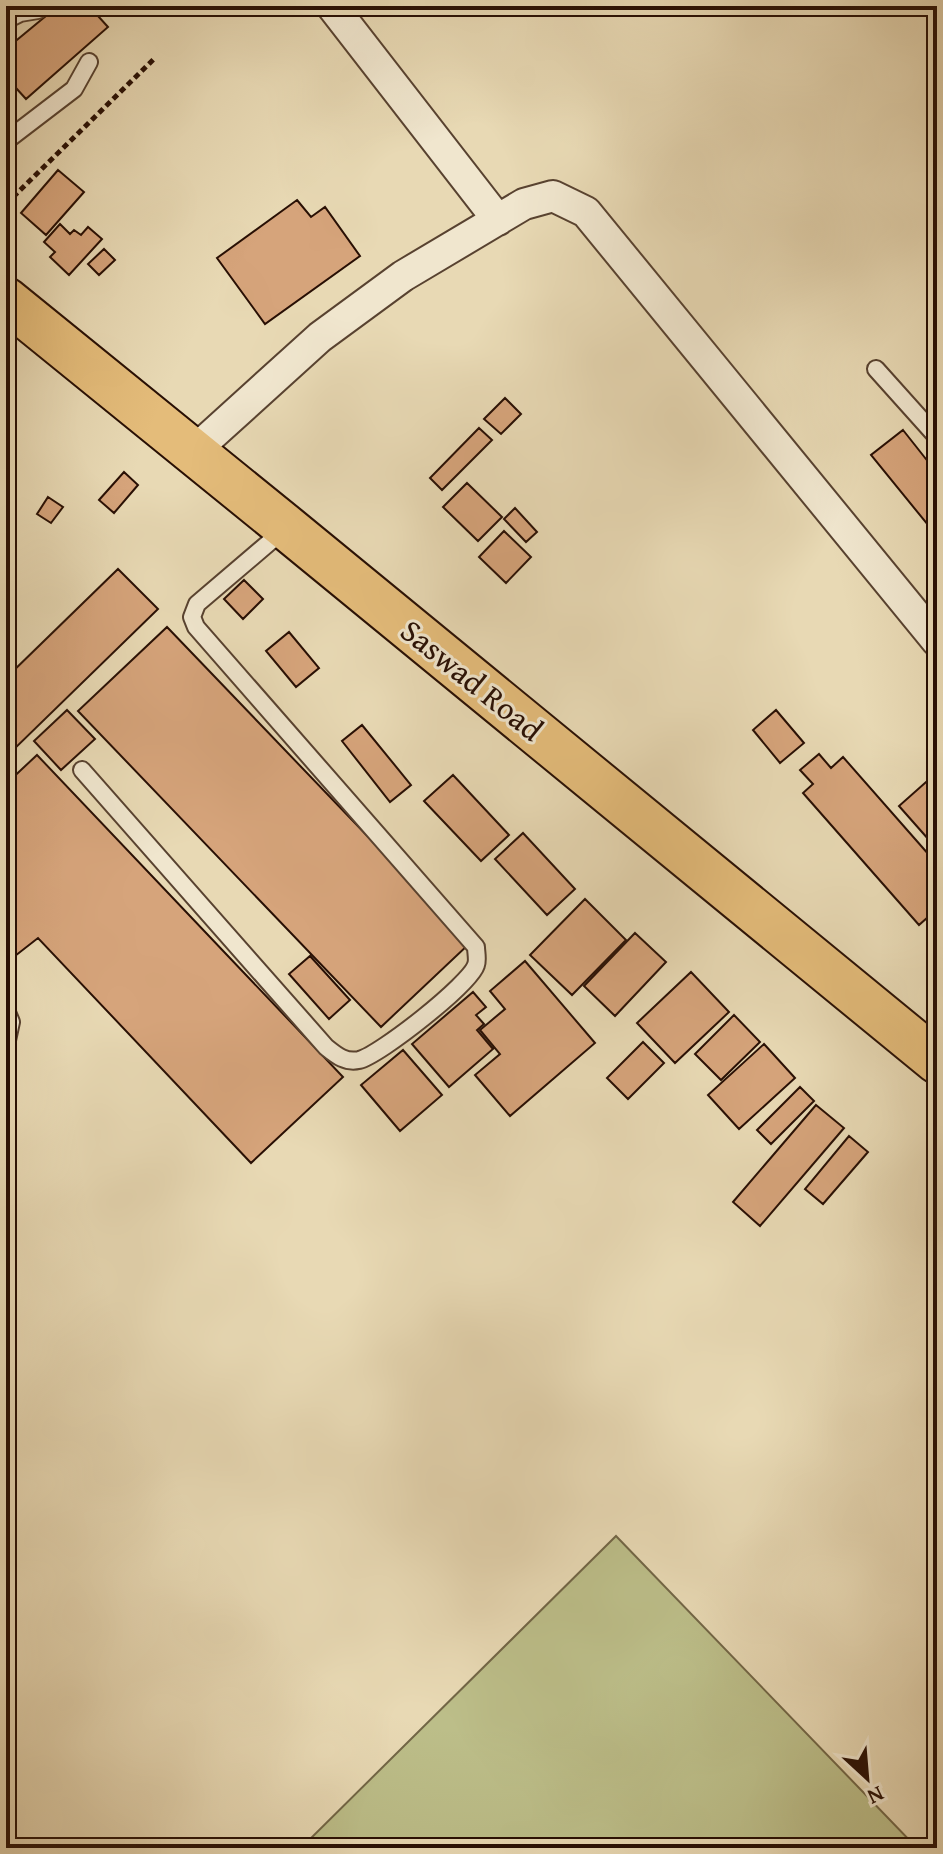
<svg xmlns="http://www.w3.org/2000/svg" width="943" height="1854" viewBox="0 0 943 1854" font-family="'Gentium Book Plus',serif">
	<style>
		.green { fill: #bcbe89; stroke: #726646; stroke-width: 2 }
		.building { fill: #d6a47b; stroke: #280f04; stroke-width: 2 }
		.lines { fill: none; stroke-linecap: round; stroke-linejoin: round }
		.lane-casing { stroke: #584230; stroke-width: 20 }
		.street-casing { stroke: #584230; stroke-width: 34 }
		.highway-casing { stroke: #280f04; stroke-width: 48 }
		.path { stroke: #280f04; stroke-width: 5; stroke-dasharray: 6 4; stroke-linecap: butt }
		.lane { stroke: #f0e6ce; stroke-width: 16 }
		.street { stroke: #f0e6ce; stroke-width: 30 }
		.highway { stroke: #e4bc7a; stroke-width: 44 }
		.labels { text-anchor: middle; stroke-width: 6; stroke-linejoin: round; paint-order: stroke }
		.street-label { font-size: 32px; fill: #280f04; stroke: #f0e6ce }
	</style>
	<rect width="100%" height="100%" fill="#e8d9b4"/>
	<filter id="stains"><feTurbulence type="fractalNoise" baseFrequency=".0025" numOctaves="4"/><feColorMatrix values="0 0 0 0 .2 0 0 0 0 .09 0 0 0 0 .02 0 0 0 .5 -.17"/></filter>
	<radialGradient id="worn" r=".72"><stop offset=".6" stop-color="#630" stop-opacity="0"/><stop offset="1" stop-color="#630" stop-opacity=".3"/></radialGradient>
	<!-- green -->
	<path class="green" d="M616,1536l301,312h-616z"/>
	<!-- building -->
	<path class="building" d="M58,6h31l19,21 -82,72 -20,-22v-28z
		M58,170l26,22 -38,43 -25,-22z
		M297,200l14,17 14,-10 35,49 -95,68 -48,-66z
		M60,224l10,10 4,-4 7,5 7,-8 14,12 -33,36 -19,-18 5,-5 -11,-10z
		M104,249l11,11 -16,15 -11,-11z
		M505,398l16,16 -20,20 -17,-15z
		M479,428l13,12 -50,50 -12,-12z
		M903,430l34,43v63l-66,-81z
		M124,472l14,13 -24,28 -15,-13z
		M467,483l35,34 -24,24 -35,-34z
		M48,497l15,10 -12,16 -14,-9z
		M515,508l22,24 -11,10 -22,-23z
		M504,531l27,26 -25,26 -27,-26z
		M118,569l40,40 -152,148v-79z
		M244,580l19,19 -20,20 -19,-20z
		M167,627l303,316 -89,84 -303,-316z
		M289,632l30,36 -23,19 -30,-36z
		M67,710l28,29 -34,31 -27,-29z
		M776,710l28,33 -24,20 -27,-33z
		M362,725l49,60 -21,17 -48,-61z
		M819,754l12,14 12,-11 94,107v45l-18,16 -116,-132 10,-9 -13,-14z
		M37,755l306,322 -92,86 -213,-225 -32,25v-179z
		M453,775l56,60 -28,26 -57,-60z
		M934,775l3,2v72l-38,-43z
		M523,833l52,56 -28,26 -52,-56z
		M585,899l41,41 -54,55 -42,-40z
		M635,933l31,29 -51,54 -31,-30z
		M310,956l40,44 -21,19 -40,-45z
		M525,961l70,82 -85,73 -35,-41 25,-21 -20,-24 25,-21 -15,-18z
		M691,972l38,40 -54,51 -38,-40z
		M473,992l13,15 -10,8 8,9 -7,6 16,19 -44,38 -37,-43z
		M734,1015l26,27 -39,38 -26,-26z
		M643,1042l21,21 -36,36 -21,-21z
		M764,1044l31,34 -56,51 -31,-34z
		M403,1050l39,45 -42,36 -39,-46z
		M800,1087l14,14 -43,43 -14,-14z
		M816,1105l28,23 -84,98 -27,-24z
		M849,1136l19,16 -45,52 -18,-15z"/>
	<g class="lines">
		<!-- lane casing -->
		<g class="lane-casing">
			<path id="lane" d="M6,20l14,-7 18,-3
				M6,141l68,-52 15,-27
				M876,369l61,68
				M82,770l244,277c10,8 19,16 33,13 21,-5 111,-76 117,-95 2,-5 0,-13 0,-18l-280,-320 -4,-10 5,-13 88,-75
				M6,1010l5,12 -5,23"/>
		</g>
		<!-- street casing -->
		<g class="street-casing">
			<path id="street" d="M332,6l166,214
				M193,452l127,-115 83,-61 121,-72 29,-8 33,16 351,429"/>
		</g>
		<!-- highway casing -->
		<g class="highway-casing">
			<path id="highway" d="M6,300l281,228 650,533"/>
		</g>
		<!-- path -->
		<path class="path" d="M6,204l148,-145"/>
		<!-- lane -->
		<use href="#lane" class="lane"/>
		<!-- street -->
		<use href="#street" class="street"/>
		<!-- highway -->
		<use href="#highway" class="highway"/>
	</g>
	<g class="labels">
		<!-- street labels -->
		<g class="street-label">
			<text transform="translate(472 680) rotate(39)" y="11">Saswad Road</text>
		</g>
	</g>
	<!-- margin -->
	<rect width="943" height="1854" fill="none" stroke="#e8d9b4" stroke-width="32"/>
	<rect x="8" y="8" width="927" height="1838" fill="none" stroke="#280f04" stroke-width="4"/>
	<rect x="16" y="16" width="911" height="1822" fill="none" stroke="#280f04" stroke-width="2"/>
	<!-- north arrow -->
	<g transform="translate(867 1778) rotate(154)" stroke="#f0e6ce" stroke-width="6" paint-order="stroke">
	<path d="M0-6L14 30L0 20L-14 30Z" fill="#280f04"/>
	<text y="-12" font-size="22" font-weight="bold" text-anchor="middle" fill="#280f04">N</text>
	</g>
	<rect width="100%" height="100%" filter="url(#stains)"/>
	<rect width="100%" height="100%" fill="url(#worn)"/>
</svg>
